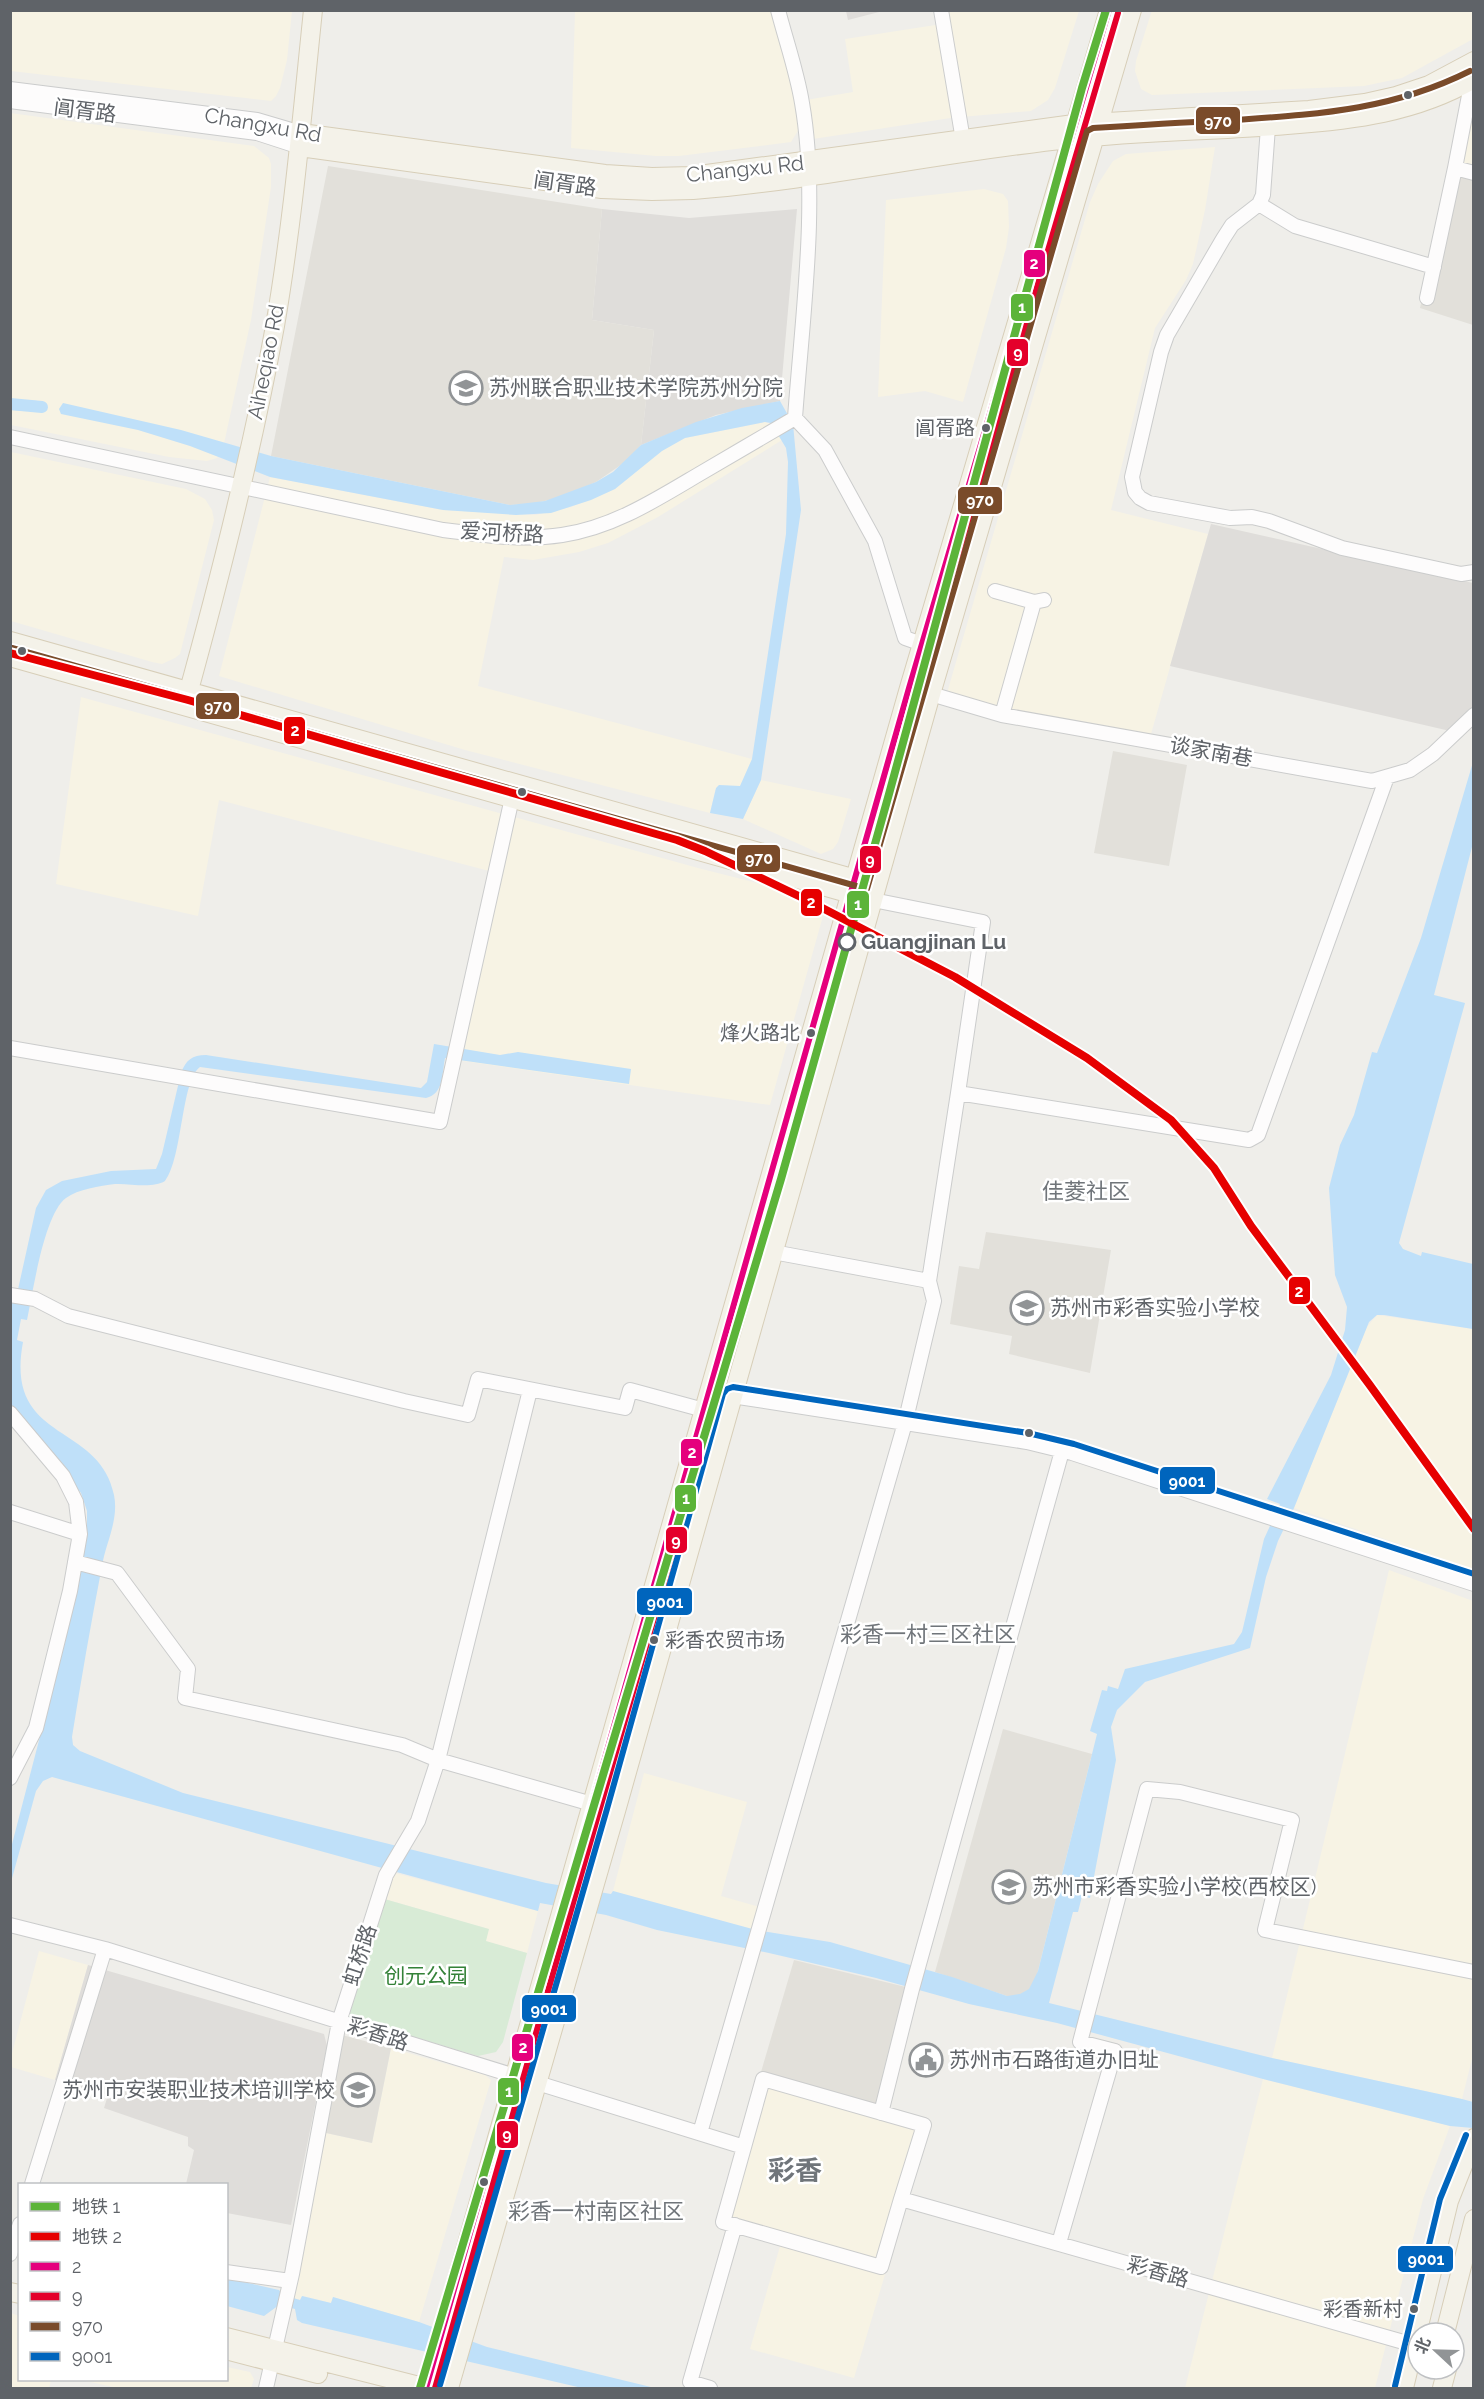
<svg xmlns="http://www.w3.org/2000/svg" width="1484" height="2399" viewBox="0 0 1484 2399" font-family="Raleway,'Noto Sans SC',sans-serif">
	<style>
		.commercial { fill: #f7f3e4 }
		.industrial { fill: #dfddda }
		.education { fill: #e2e0da }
		.green { fill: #d8ebd6 }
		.water { fill: #bfe0f9 }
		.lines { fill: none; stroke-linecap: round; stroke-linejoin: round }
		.canal { stroke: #bfe0f9; stroke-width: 12 }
		.minor-casing { stroke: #cbcccc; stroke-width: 16 }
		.major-casing { stroke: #d7ceb8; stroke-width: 20 }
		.minor { stroke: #fdfcfc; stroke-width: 14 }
		.major { stroke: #f4f2e9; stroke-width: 18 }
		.bus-1-casing { stroke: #fff; stroke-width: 10 }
		.bus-2-casing { stroke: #fff; stroke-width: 10 }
		.bus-3-casing { stroke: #fff; stroke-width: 10 }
		.bus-4-casing { stroke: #fff; stroke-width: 10 }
		.bus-1 { stroke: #e5007d; stroke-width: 6 }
		.bus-2 { stroke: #e4002b; stroke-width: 6 }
		.bus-3 { stroke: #7a4b2a; stroke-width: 6 }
		.bus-4 { stroke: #0065bd; stroke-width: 6 }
		.metro-1-casing { stroke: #fff; stroke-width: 12 }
		.metro-2-casing { stroke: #fff; stroke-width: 12 }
		.metro-1 { stroke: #5cb439; stroke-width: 8 }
		.metro-2 { stroke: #e60000; stroke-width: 8 }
		.bus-dot { fill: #5f6368; stroke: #fff; stroke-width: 2 }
		.stop-dot { fill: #fff; stroke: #5f6368; stroke-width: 3 }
		.labels { text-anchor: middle; stroke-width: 5; stroke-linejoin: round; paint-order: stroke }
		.bus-label { font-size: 20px; fill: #5f6368; stroke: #fff; text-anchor: end }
		.street-label { font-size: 21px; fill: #5f6368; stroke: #fff }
		.poi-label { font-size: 21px; fill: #5f6368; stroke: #fff; text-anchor: start }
		.stop-label { font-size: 21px; font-weight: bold; fill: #5f6368; stroke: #fff; text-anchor: start }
		.park-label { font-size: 21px; fill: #348238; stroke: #fff }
		.neighbourhood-label { font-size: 22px; fill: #70757a; stroke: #fff }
		.district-label { font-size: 27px; font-weight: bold; fill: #70757a; stroke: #fff }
		.line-badge { stroke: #fff; stroke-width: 2 }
		.badge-label { font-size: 16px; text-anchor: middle; font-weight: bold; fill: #fff }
	</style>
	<rect width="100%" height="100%" fill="#efeeea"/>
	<!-- commercial -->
	<path class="commercial" d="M11,10h281v1l-5,49 -7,28 -4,8 -5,5 -260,-30z
		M1152,10l321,1v28l-71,39 -38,8 -212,9 -11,-6 -6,-18 1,-10z
		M575,11h200l12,39 12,79 -8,13 -112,14h-23l-85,-8z
		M945,11h134l-24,77 -7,12 -17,11 -70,6z
		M942,24l15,93 -144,22 -7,-39 47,-8 -8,-53z
		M1473,102v67l-21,-6z
		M10,113l244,33 15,12 2,6v23l-20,133 -28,128 -6,10 -10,3 -38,-4 -158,-32z
		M1215,147l-10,63 -12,54 -7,16 -31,48 -44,182 97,24 -57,200 -144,-24 -60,-17 143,-491 8,-18 15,-23 13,-7z
		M984,189l19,5 5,7 1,26 -3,21 -43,154 -38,-11 -47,6 8,-197z
		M765,422l10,4 7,14 -124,77 -50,26 -29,9 -46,8 -29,-3 -26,129 274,73 -12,28 -21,-2 -4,6 -5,22 -245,-63 -246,-74 51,-199 173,33 92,5 36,-8 44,-18 47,-39 23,-12z
		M11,452l175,37 19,10 7,11 2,10 -34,134 -5,4 -13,6 -10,-2 -141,-41z
		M81,697l617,171 119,30 7,11 -1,7 -53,189 -307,-44 30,-189 -274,-72 -21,116 -142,-32z
		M761,780l90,19 -13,43 -5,7 -12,5 -78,-35z
		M1377,1315l96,14v240l-179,-61 73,-181z
		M1389,1570l84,31 1,450 -12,48 -190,-41z
		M644,1773l103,29 -26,94 42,12 -7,22 -143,-39z
		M395,1873l143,38 -11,42 -42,-12 3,-12 -107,-31z
		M39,1951l49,14 -33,115 -44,-13v-10z
		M391,2048l94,27 6,5 -72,242 -86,-25 -2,6 -28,-7 -3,4 -7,-2 33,-165 46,10z
		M761,2072l170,49 -77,257 -104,-29 31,-106 -64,-18z
		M1263,2079l187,47 -27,73 -48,189h-190z
		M11,2313l8,3 1,64h31l-2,8h-38z
		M227,2367l23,5 4,7 -3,9h-133l-37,-8h145z"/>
	<!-- industrial -->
	<path class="industrial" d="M846,11v-1l37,1 -35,9z
		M602,209l87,9 108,-9 -17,192 -64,14 -75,30 13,-115 -62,-10z
		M1211,524l262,59v124l-5,3 -18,21 -280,-65z
		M88,1965l236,69 3,12 -36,179 -64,-12 -1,-29h-40l8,-34 -6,-4v-9l-84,-29 4,-13 -53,-15z"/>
	<!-- education -->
	<path class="education" d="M1452,163l21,6v156l-53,-17z
		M328,166l274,43 -10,111 62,10 -13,115 -13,15 -32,22 -37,16 -29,6 -20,1 -239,-49z
		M1113,751l74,14 -18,101 -75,-13z
		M986,1232l125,18 -21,123 -81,-19 3,-18 -62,-12 9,-58 20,3z
		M1003,1729l89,25 -61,245 -24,-3 -72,-24z
		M794,1960l116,28 -33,117 -116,-33z
		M342,2035l49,13 -19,95 -46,-10z"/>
	<!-- green -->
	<path class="green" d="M381,1898l108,31 -3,12 41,12 -24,89 -7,10 -18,4 -134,-40z"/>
	<!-- water -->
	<path class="water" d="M11,399l26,2 3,6 -4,4 -25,-1z
		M780,401l13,23 8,86 -40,270 -18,39 -33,-6 6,-25 3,-3 21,1 12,-27 34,-225 2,-72 -2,-14 -15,-25 -6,-1 -80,16 -23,13 -47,38 -24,11 -40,13 -35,2 -73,-5 -173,-33 -80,-31 -52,-16 -77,-16 -2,-5 4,-6 118,27 90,26 239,49 35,-4 51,-19 17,-10 28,-27 55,-23 46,-14z
		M1473,762v81l-39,152 31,8 -66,240 4,6 18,7 1,-4 51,12v65l-89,-14h-7l-8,7 -75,186 -16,33 -12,36 -16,71 -105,34 -28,28 -6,17 5,33 -26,138 -8,-2 -4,16h-5l-24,91 223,55 190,41 11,3v26l-23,-2 -187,-47 -206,-56 -88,-19 -93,-26 -107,-25 -112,-23 -51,-15 -66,-12 -2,8 -486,-134 -9,4 -7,10 -25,91v-34l64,-246 12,-74v-17l-6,-18 -70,-88v-95l1,-7h3l21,-95 10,-18 16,-9 49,-10 45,-2 6,-15 19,-81c5,-13 11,-18 25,-18l215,33 6,-6 7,-38 66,11 18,-3 113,17 -2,15 -184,-26c-3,15 -1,36 -19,40l-226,-31c-19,13 -17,90 -35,114 -13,8 -36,2 -50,3 -15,2 -37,5 -49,14 -22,16 -33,94 -39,122l-6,-1 -4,21 6,2c-19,102 76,79 91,153 5,25 -8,47 -12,71 -11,57 -21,114 -30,171l1,8 7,6 103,42 363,90 65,11 2,-3 143,39 74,12 122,35 55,19 13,-2 9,-5 9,-18 59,-237 -7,-3 12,-41 5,1 1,-5 10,3 7,-20 109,-25 8,-12 22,-93 16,-35 -13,-5 64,-124 14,-45 2,-23 -12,-32 -6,-87 11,-43 14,-30 18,-63 5,1 44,-115z
		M226,2278l53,12 4,5 17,5 2,-4 29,7 2,-6 86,25 68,25 168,41h-73l-280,-65 -5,-3 -2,-11 -16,-4 -15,11 -37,-10z"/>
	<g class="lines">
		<!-- canal -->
		<path class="canal" d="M10,404l32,3"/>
		<!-- minor casing -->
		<g class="minor-casing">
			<path id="minor" d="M778,10c8,31 19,62 24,93 17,97 0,216 -7,315l30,32 50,91 30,97 17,6
				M941,10l22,130
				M10,89l247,31 44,13
				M10,101l247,32 43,14
				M1268,127l-5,68 -4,9 -27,21 -9,14 -56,96 -6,17 -29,125 3,15 5,6 9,5 81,15 22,-1 17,4 73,27 119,26 13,-2
				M1455,168l17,-88 -3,-6
				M1259,204l36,22 139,41
				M1427,298l28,-130 19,5
				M10,437l433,93c40,5 79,11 119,5 49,-7 92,-34 134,-59 33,-19 66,-39 99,-58
				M995,591l39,11 10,-2
				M931,694l71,21 370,66 38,-11 23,-16 41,-39
				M1002,715l32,-113
				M873,900l110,22 -25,171 291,47 9,-5 129,-358
				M10,1048l430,74 72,-324
				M773,1252l156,29 29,-188
				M10,1295l25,4 33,17 336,85 64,14 10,-36 147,29 5,-18 74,20
				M710,1390l22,6 295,46 45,11 402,131
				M10,1413l53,63 13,26 4,32 -10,57 -34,137 -26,50
				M10,1512l70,22
				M75,1562l42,11 71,96 -3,29 217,47 36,15 92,-370
				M10,1925l95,24 639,198 19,-68 161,46 -23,74 513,146
				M881,2113l31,-124 150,-538
				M700,2133l205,-710 29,-122 -5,-20
				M744,2147l-21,75 158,45 20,-68
				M32,2184l73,-235
				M1059,2243l56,-192 -35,-9 67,-253 33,3 112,28 -27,110 209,42
				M10,2254l10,-30
				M226,2272l64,9
				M266,2388l26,-114 47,-252 47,-147 32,-54 20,-61 154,44
				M710,2388l-20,-6 45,-157"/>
		</g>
		<!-- major casing -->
		<g class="major-casing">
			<path id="major" d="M301,133l304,41 47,3 40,-1 382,-52 235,-14 56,-7 31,-7 33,-11 45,-24
				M300,147l302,42 50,2 41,-1c126,-10 251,-38 377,-51 72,-8 144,-8 217,-14 66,-5 128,-12 187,-46
				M10,641l856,241
				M10,657l852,240
				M186,701c34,-123 66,-249 89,-375 18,-105 27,-210 38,-316
				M10,2292l10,2
				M1445,2333l29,-114
				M226,2337l201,51
				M226,2350l92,24
				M426,2388l483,-1700 200,-678
				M449,2388l167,-577 315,-1117 201,-684
				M1404,2388l45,-187 25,-63
				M1442,2388l5,-19"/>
		</g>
		<!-- minor -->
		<use href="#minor" class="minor"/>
		<!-- major -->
		<use href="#major" class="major"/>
		<!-- bus-1 casing -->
		<g class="bus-1-casing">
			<path id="bus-1" d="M426,2388l483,-1700 200,-678"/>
		</g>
		<!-- bus-2 casing -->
		<g class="bus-2-casing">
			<path id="bus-2" d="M435,2388l483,-1697 200,-678"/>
		</g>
		<!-- bus-3 casing -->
		<g class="bus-3-casing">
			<path id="bus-3" d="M12,648l855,241 220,-758 6,-3c48,-3 95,-6 142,-8 85,-6 157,-10 235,-49"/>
		</g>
		<!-- bus-4 casing -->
		<g class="bus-4-casing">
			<path id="bus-4" d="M440,2385l167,-576 116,-415 4,-5 6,-2 295,46 46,11 400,130
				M1395,2386l45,-187 26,-64"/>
		</g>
		<!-- bus-1 -->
		<use href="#bus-1" class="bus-1"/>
		<!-- bus-2 -->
		<use href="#bus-2" class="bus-2"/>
		<!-- bus-3 -->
		<use href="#bus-3" class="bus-3"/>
		<!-- bus-4 -->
		<use href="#bus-4" class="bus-4"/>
		<!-- metro-1 casing -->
		<g class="metro-1-casing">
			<path id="metro-1" d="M420,2388l361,-1209 108,-385 193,-706 24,-78"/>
		</g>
		<!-- metro-2 casing -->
		<g class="metro-2-casing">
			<path id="metro-2" d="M10,653l178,47 489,140 28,11 102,49 148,77 132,81 84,62 43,48 37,58 118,158 105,145"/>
		</g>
		<!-- metro-1 -->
		<use href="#metro-1" class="metro-1"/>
		<!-- metro-2 -->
		<use href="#metro-2" class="metro-2"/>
	</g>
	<!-- icons -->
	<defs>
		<g id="university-ring" transform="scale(1.725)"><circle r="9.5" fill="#fff" stroke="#919496" stroke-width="1.5"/><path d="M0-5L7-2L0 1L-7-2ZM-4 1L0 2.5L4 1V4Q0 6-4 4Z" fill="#919496"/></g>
		<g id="school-ring" transform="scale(1.725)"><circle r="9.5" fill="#fff" stroke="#919496" stroke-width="1.5"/><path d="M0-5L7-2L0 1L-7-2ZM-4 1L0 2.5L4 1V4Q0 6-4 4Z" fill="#919496"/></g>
		<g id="civic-ring" transform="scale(1.725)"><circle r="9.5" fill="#fff" stroke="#919496" stroke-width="1.5"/><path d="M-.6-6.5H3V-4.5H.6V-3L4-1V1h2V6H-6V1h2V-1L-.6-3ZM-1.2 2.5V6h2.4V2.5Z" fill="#919496"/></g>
	</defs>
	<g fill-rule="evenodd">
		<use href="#university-ring" x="466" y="388"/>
		<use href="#school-ring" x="1027" y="1308"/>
		<use href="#school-ring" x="1009" y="1887"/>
		<use href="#civic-ring" x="926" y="2060"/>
		<use href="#university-ring" x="358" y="2090"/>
	</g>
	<!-- markers -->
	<g class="bus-dot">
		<circle cx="1408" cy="95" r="5"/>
		<circle cx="986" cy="428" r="5"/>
		<circle cx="22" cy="651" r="5"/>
		<circle cx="522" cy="792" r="5"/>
		<circle cx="811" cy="1033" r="5"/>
		<circle cx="1029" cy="1433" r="5"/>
		<circle cx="654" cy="1640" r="5"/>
		<circle cx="484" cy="2182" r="5"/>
		<circle cx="1414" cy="2309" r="5"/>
	</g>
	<circle class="stop-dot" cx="847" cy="942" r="8"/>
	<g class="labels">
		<!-- bus labels -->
		<g class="bus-label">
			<text x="975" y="435">阊胥路</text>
			<text x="800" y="1040">烽火路北</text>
			<text x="665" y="1647" text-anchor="start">彩香农贸市场</text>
			<text x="1403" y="2316">彩香新村</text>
		</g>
		<!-- street labels -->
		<g class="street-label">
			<text transform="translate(85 111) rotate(7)" y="7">阊胥路</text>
			<text transform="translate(263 125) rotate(10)" y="7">Changxu Rd</text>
			<text transform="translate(745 169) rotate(-6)" y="7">Changxu Rd</text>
			<text transform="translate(565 184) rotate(8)" y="7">阊胥路</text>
			<text transform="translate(266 362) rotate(-79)" y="7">Aiheqiao Rd</text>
			<text transform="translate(502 533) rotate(3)" y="7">爱河桥路</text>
			<text transform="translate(1211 752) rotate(10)" y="7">谈家南巷</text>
			<text transform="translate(360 1955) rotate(-72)" y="7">虹桥路</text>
			<text transform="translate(378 2034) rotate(18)" y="7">彩香路</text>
			<text transform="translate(1158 2272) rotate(16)" y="7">彩香路</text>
		</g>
		<!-- poi labels -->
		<g class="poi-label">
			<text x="489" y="395">苏州联合职业技术学院苏州分院</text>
			<text x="1050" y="1315">苏州市彩香实验小学校</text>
			<text x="1032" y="1894">苏州市彩香实验小学校(西校区)</text>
			<text x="949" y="2067">苏州市石路街道办旧址</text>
			<text x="335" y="2097" text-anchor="end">苏州市安装职业技术培训学校</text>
		</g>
		<!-- stop labels -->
		<g class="stop-label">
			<text x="861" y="949">Guangjinan Lu</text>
		</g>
		<!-- park labels -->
		<g class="park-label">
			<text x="426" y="1983">创元公园</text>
		</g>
		<!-- neighbourhood labels -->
		<g class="neighbourhood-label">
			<text x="1086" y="1199">佳菱社区</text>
			<text x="928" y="1642">彩香一村三区社区</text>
			<text x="596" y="2219">彩香一村南区社区</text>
		</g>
		<!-- district labels -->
		<g class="district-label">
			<text x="795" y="2180">彩香</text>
		</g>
	</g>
	<g class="line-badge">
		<rect x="1195" y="106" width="46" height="29" rx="6" fill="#7a4b2a"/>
		<rect x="1023" y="249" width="23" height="29" rx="6" fill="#e5007d"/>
		<rect x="1010" y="293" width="24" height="29" rx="6" fill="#5cb439"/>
		<rect x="1006" y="338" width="23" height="29" rx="6" fill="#e4002b"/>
		<rect x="957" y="486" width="46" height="29" rx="6" fill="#7a4b2a"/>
		<rect x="195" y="692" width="45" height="28" rx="6" fill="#7a4b2a"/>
		<rect x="283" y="716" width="23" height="29" rx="6" fill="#e60000"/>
		<rect x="736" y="844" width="45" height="29" rx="6" fill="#7a4b2a"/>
		<rect x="859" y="845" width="23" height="29" rx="6" fill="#e4002b"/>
		<rect x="800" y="888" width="23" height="29" rx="6" fill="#e60000"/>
		<rect x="846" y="890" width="24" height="29" rx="6" fill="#5cb439"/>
		<rect x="1288" y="1276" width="23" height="29" rx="6" fill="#e60000"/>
		<rect x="680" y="1438" width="23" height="29" rx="6" fill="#e5007d"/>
		<rect x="1159" y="1466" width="57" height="29" rx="6" fill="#0065bd"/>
		<rect x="674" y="1484" width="23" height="29" rx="6" fill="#5cb439"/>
		<rect x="665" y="1526" width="23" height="28" rx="6" fill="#e4002b"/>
		<rect x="636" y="1587" width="57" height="29" rx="6" fill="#0065bd"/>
		<rect x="521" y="1994" width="56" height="29" rx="6" fill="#0065bd"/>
		<rect x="511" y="2033" width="23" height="29" rx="6" fill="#e5007d"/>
		<rect x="497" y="2077" width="23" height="29" rx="6" fill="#5cb439"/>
		<rect x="496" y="2120" width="23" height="29" rx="6" fill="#e4002b"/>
		<rect x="1397" y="2245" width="57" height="28" rx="6" fill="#0065bd"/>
	</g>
	<g class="badge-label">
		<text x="1218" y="127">970</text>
		<text x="1034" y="269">2</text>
		<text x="1022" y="313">1</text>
		<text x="1018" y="358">9</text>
		<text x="980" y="506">970</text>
		<text x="218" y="712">970</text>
		<text x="295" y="736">2</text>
		<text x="759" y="864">970</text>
		<text x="870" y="865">9</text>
		<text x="811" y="908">2</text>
		<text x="858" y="910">1</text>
		<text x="1299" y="1297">2</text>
		<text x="692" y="1458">2</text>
		<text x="1187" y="1487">9001</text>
		<text x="686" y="1504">1</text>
		<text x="676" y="1546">9</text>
		<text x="665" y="1608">9001</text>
		<text x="549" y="2015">9001</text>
		<text x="523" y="2053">2</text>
		<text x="509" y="2097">1</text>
		<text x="507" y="2140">9</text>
		<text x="1426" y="2265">9001</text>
	</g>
	<!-- border -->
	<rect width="1484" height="2399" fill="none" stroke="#5f6368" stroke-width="24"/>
	<!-- legend -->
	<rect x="18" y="2183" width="210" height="198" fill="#ffffff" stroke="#bfc1c3" stroke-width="1.5"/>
	<rect x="30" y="2202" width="30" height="9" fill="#5cb439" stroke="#bfc1c3" stroke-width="1.5"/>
	<text x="72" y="2213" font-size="18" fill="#5f6368">地铁 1</text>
	<rect x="30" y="2232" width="30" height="9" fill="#e60000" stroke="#bfc1c3" stroke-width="1.5"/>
	<text x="72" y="2243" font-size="18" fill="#5f6368">地铁 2</text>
	<rect x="30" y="2262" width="30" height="9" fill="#e5007d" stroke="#bfc1c3" stroke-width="1.5"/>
	<text x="72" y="2273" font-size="18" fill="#5f6368">2</text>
	<rect x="30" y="2292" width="30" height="9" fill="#e4002b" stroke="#bfc1c3" stroke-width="1.5"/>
	<text x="72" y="2303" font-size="18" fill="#5f6368">9</text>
	<rect x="30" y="2322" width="30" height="9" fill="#7a4b2a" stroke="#bfc1c3" stroke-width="1.5"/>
	<text x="72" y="2333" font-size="18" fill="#5f6368">970</text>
	<rect x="30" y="2352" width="30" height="9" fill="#0065bd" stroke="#bfc1c3" stroke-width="1.5"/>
	<text x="72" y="2363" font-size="18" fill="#5f6368">9001</text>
	<!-- north arrow -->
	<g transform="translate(1436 2351) rotate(292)"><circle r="28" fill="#ffffff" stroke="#bfc1c3" stroke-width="1.5"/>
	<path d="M0-4.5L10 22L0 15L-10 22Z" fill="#919496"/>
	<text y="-9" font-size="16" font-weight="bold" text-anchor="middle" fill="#5f6368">北</text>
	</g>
</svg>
